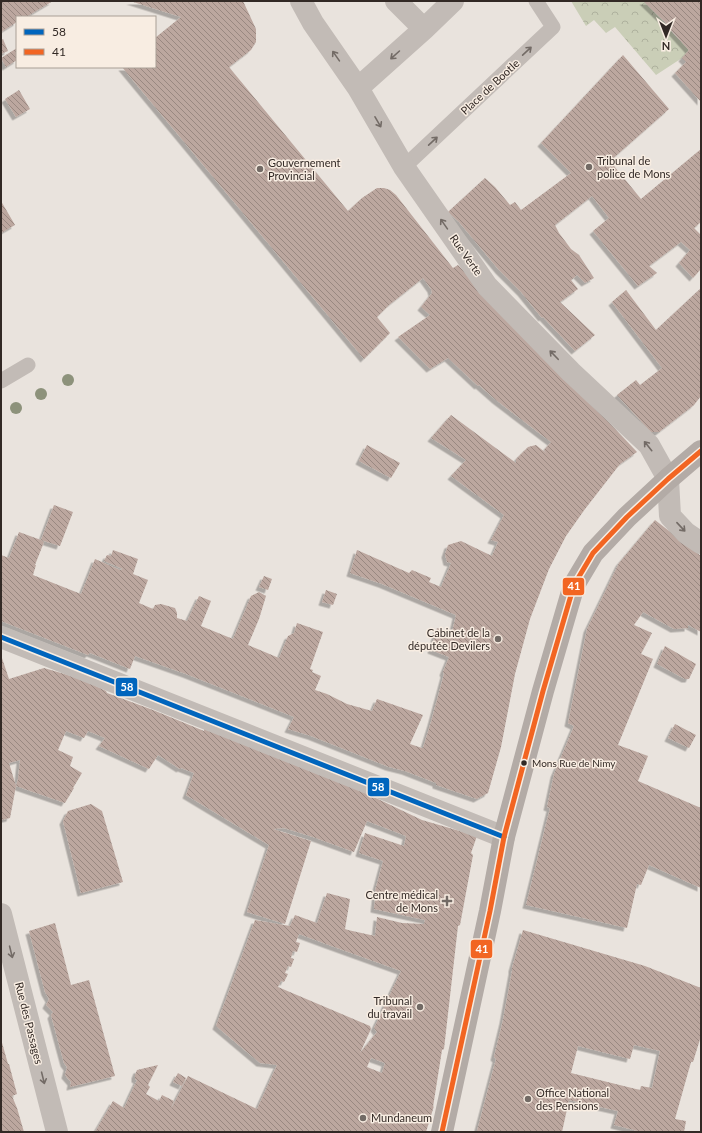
<svg xmlns="http://www.w3.org/2000/svg" width="702" height="1133" viewBox="0 0 702 1133" font-family="Lato,sans-serif">
	<style>
		.park { fill: url(#park-crowns) }
		.building { fill: url(#building-back-hatch); fill-rule: evenodd; filter: url(#shadow) }
		.lines { fill: none; stroke-linecap: round; stroke-linejoin: round }
		.lane { stroke: #c2bbb6; stroke-width: 15 }
		.street { stroke: #c2bbb6; stroke-width: 22 }
		.secondary { stroke: #b3aba6; stroke-width: 22 }
		.bus-1-casing { stroke: #f8ede2; stroke-width: 8 }
		.bus-2-casing { stroke: #f8ede2; stroke-width: 8 }
		.bus-1 { stroke: #0065bd; stroke-width: 5 }
		.bus-2 { stroke: #f26522; stroke-width: 5 }
		.tree { fill: #8d927b }
		.oneway { stroke: #736b66 }
		.poi-dot { fill: #726a65; stroke: #f8ede2; stroke-width: 1.5 }
		.bus-dot { fill: #322925; stroke: #f8ede2; stroke-width: 1.5 }
		.labels { text-anchor: middle; stroke-width: 3; stroke-linejoin: round; paint-order: stroke }
		.bus-label { font-size: 10px; fill: #322925; stroke: #f8ede2; text-anchor: start }
		.street-label { font-size: 11px; fill: #322925; stroke: #f8ede2 }
		.poi-label { font-size: 11px; fill: #322925; stroke: #f8ede2; text-anchor: start }
		.line-badge { stroke: #f8ede2; stroke-width: 1.5 }
		.badge-label { font-size: 11px; text-anchor: middle; font-weight: bold; fill: #fff }
	</style>
	<defs>
		<pattern id="park-crowns" width="20" height="18" patternUnits="userSpaceOnUse"><rect width="20" height="18" fill="#caceb7"/><path d="M2 6a3 3 0 1 1 6 0M12 15a3 3 0 1 1 6 0" fill="none" stroke="#aeb19d"/></pattern>
		<pattern id="building-back-hatch" width="6" height="6" patternUnits="userSpaceOnUse"><rect width="6" height="6" fill="#bca79f"/><path d="M-1 5l2 2M0 0l6 6M5-1l2 2" fill="none" stroke="#998881"/></pattern>
		<filter id="shadow"><feDropShadow dx="-3.5" dy="3.5" stdDeviation="0" flood-color="#0004"/></filter>
	</defs>
	<rect width="100%" height="100%" fill="#e9e3dd"/>
	<!-- park -->
	<path class="park" d="M571,1h72l25,25v2l21,22 -7,8 -26,17 -41,-48 -9,6 -12,-13 -8,6z"/>
	<!-- building -->
	<path class="building" d="M1,1h52l-27,16h-9v5l-16,10z
		M130,1h113l13,28v13l-5,8 -22,17 119,144 14,-13 15,-10h7l6,2 6,5 57,73 5,-3 27,27 152,160 -17,12 -35,45 -19,27 -17,33 -19,50 -15,55 -14,73 -13,46 -11,6 -41,-14v-2l-31,-12 -16,-4 -78,-31 -23,-7 6,-12 -108,-43 -51,-18 -5,13 -40,-16 -2,2 -87,-34v-66l8,3 10,-26 22,8 13,-35 19,7 -13,34 -19,-6 3,2 -9,23h1l-3,10 48,19 14,-35 25,11 3,-1 -19,-8 3,-6 4,1 2,-6 25,9 -5,15 15,6 -9,23 14,6 2,-4 6,-1 14,4 2,5v5l10,3 12,-25 12,5 -10,25 32,13 18,-43 8,-4 7,4 -7,23 -11,26 31,13 9,-22 6,-3 3,-10 26,9 -13,37 3,1 -1,2 9,4 -6,14 12,4 20,10 25,7 5,-12 46,16 -13,29 12,4h1l8,-26 13,-48 -1,-2 6,-15 -18,-7 6,-22 15,5 4,-18 -74,-31 -32,-11 7,-23 52,23 3,-3 19,8 -2,4 12,5 10,-24 -4,-1 -2,-8 3,-9 13,-4 31,15 6,-14 -7,-2 13,-25 -53,-39 15,-16 -35,-22 20,-23 65,48v-4l12,-12 8,-2 10,8 -2,-3 7,-8 -55,-42 -17,-15 -1,1 -30,-28 -18,11 -32,-32 32,-22 -9,-8 11,-14 -1,-4 -8,-11 -34,27 -12,12 13,16 -26,26 -242,-292h33v-29l26,-21z
		M643,1h58v101l-26,-29 11,-11 -4,-4 7,-8 -19,-21h-2l1,-3z
		M3,39l5,12 -7,3v-14z
		M17,48v12l-11,7 -5,-9z
		M623,55l46,54 -59,52 31,38 60,-50v73l-7,6 7,7v34l-8,9 -14,-15 11,-13 -9,-8 -32,24 8,7 -19,13 -45,-55 16,-13 -17,-22 -37,29 4,8 12,16 8,6 15,23 -9,5 -8,-8 -6,5 7,9 -18,13 35,33 -20,16 -32,-34 -1,1 -21,-26 -22,-22 -40,-48 -11,-10 37,-34 10,9 15,18 5,-3 6,8 50,-37 -30,-30z
		M19,90l11,19 -14,8 -11,-18z
		M1,201l14,24 -14,8z
		M701,288v108l-7,9 -35,27h-8l-34,-37 19,-15 4,5 22,-17 -50,-66 14,-12 30,40z
		M367,445l33,18 -9,15 -32,-17z
		M655,520l46,36v76l-13,-7v3l-14,1 -31,-17 -9,13 18,8 -11,21 12,5 -35,86 30,11 -10,25 63,27v80l-52,-23 -8,20 -4,-1 -10,44 -101,-23 24,-97 -3,-1 7,-33 20,-48 -6,-3 19,-94 32,-66z
		M264,576l8,3 -4,11 -9,-3z
		M326,590l11,4 -4,11 -11,-3z
		M665,646l31,18 -7,15h-4l-28,-15z
		M1,655l8,24 35,-11 24,7 20,7 18,9 1,2 46,17 51,21v-3l155,62 63,30 55,16 -6,17 2,2 -13,70 -2,1 -14,123 -2,1 -9,57 1,-1 -8,26h-331l18,-31 11,7 13,-28 -2,-1v-4l2,-5 21,-5 -10,20 2,2 -4,7 13,7 3,-6 12,6 -3,7 1,-1 16,-31 69,33 20,-44 -17,-2 -44,-37 39,-106 35,6 5,-11 22,8 10,-30 23,6 -5,30 3,1 27,6 2,-19 25,6 22,1 1,-4 -51,-11 2,-18h-1l8,-30 -24,-8 6,-20 39,13 2,-10 -39,-15 -13,31 -41,-15 -29,-9 -11,1 38,12 -26,83 -38,-12 22,-67 -83,-50 8,-22 -13,-5 -1,1 -22,-14 -9,14 -50,-23 6,-8 -17,-7 -4,7 -18,-7 -8,19 15,7 -3,9 12,7 -9,15h1l-9,15 -49,-17 -6,32 -9,2zM20,760l-2,19 -2,7 -7,-23zM299,934l27,10 75,27 -27,57 3,4 -17,21 11,-24 -1,-3 -92,-39 3,-6 3,1 4,-8 -3,-1 3,-7 3,1 3,-8 -3,-1 2,-7 4,1 3,-9 -4,-1zM371,1058l14,5 -3,10 -15,-6z
		M675,724l21,11 -7,13 -21,-10z
		M91,804l11,7 21,71 -42,11 -18,-72 5,-10z
		M55,923l16,62 18,-5 26,96 -45,11 1,-5 -6,-7 2,-8 -3,-4 -13,-48 2,-3 -7,-7 3,-6 -4,-7 -16,-61z
		M523,930l122,36 56,22v48l-8,26h-2l-16,57 11,2 -2,11h-46v-1l-24,-6 4,-14 -49,-11 -7,32 -85,-1 19,-72 -2,-2 9,-37 9,-49v-3zM634,1045l26,6 -8,37 -11,-2 -1,4 -69,-17 7,-27 52,13z
		M1,1039l7,25h1l8,30 -5,2 5,12 7,24h-23z
		M178,1073l8,5 -4,8 -9,-4z"/>
	<g class="lines">
		<!-- lane -->
		<path class="lane" d="M404,167l149,-140 -17,-26
			M1,381l27,-16"/>
		<!-- street -->
		<path class="street" d="M301,1l12,22 45,65 46,79 83,119 84,86 78,73 19,34 2,37 16,17 15,10
			M396,1l28,28
			M358,88l66,-59 29,-28
			M1,637l503,200
			M1,914l56,218"/>
		<!-- secondary -->
		<path class="secondary" d="M442,1132l48,-221 14,-74 39,-146 31,-106 19,-32 34,-36 41,-38 33,-28"/>
		<!-- bus-1 casing -->
		<g class="bus-1-casing">
			<path id="bus-1" d="M1,637l503,200"/>
		</g>
		<!-- bus-2 casing -->
		<g class="bus-2-casing">
			<path id="bus-2" d="M442,1132l48,-221 14,-74 39,-146 31,-106 19,-32 34,-36 41,-38 33,-28"/>
		</g>
		<!-- bus-1 -->
		<use href="#bus-1" class="bus-1"/>
		<!-- bus-2 -->
		<use href="#bus-2" class="bus-2"/>
	</g>
	<!-- trees -->
	<g class="tree">
		<circle cx="68" cy="380" r="6"/>
		<circle cx="41" cy="394" r="6"/>
		<circle cx="16" cy="408" r="6"/>
	</g>
	<!-- one-way arrows -->
	<defs><path id="oneway-shaft" d="M-6 0H5M1.5-3L5.5 0L1.5 3" fill="none" stroke-width="1.6" stroke-linecap="round" stroke-linejoin="round"/></defs>
	<g class="oneway">
		<use href="#oneway-shaft" transform="translate(527 51) rotate(-43)"/>
		<use href="#oneway-shaft" transform="translate(395 55) rotate(138)"/>
		<use href="#oneway-shaft" transform="translate(336 56) rotate(-125)"/>
		<use href="#oneway-shaft" transform="translate(378 122) rotate(60)"/>
		<use href="#oneway-shaft" transform="translate(433 141) rotate(-43)"/>
		<use href="#oneway-shaft" transform="translate(444 224) rotate(-125)"/>
		<use href="#oneway-shaft" transform="translate(554 355) rotate(-134)"/>
		<use href="#oneway-shaft" transform="translate(648 446) rotate(-129)"/>
		<use href="#oneway-shaft" transform="translate(681 527) rotate(47)"/>
		<use href="#oneway-shaft" transform="translate(11 952) rotate(76)"/>
		<use href="#oneway-shaft" transform="translate(43 1078) rotate(76)"/>
	</g>
	<!-- markers -->
	<g class="poi-dot">
		<circle cx="589" cy="167" r="4"/>
		<circle cx="260" cy="169" r="4"/>
		<circle cx="498" cy="639" r="4"/>
		<path d="M445 895h4v4h4v4h-4v4h-4v-4h-4v-4h4z"/>
		<circle cx="420" cy="1007" r="4"/>
		<circle cx="528" cy="1099" r="4"/>
		<circle cx="363" cy="1118" r="4"/>
	</g>
	<circle class="bus-dot" cx="524" cy="763" r="3.5"/>
	<g class="labels">
		<!-- bus labels -->
		<g class="bus-label">
			<text x="532" y="767">Mons Rue de Nimy</text>
		</g>
		<!-- street labels -->
		<g class="street-label">
			<text transform="translate(490 87) rotate(-43)" y="4">Place de Bootle</text>
			<text transform="translate(466 255) rotate(55)" y="4">Rue Verte</text>
			<text transform="translate(29 1023) rotate(76)" y="4">Rue des Passages</text>
		</g>
		<!-- poi labels -->
		<g class="poi-label">
			<text x="597" y="165">Tribunal de<tspan x="597" dy="13">police de Mons</tspan></text>
			<text x="268" y="167">Gouvernement<tspan x="268" dy="13">Provincial</tspan></text>
			<text x="490" y="637" text-anchor="end">Cabinet de la<tspan x="490" dy="13">députée Devilers</tspan></text>
			<text x="438" y="899" text-anchor="end">Centre médical<tspan x="438" dy="13">de Mons</tspan></text>
			<text x="412" y="1005" text-anchor="end">Tribunal<tspan x="412" dy="13">du travail</tspan></text>
			<text x="536" y="1097">Office National<tspan x="536" dy="13">des Pensions</tspan></text>
			<text x="371" y="1122">Mundaneum</text>
		</g>
	</g>
	<g class="line-badge">
		<rect x="562" y="577" width="23" height="19" rx="4" fill="#f26522"/>
		<rect x="115" y="677" width="23" height="20" rx="4" fill="#0065bd"/>
		<rect x="367" y="777" width="23" height="20" rx="4" fill="#0065bd"/>
		<rect x="470" y="939" width="23" height="20" rx="4" fill="#f26522"/>
	</g>
	<g class="badge-label">
		<text x="574" y="590">41</text>
		<text x="127" y="691">58</text>
		<text x="378" y="791">58</text>
		<text x="482" y="953">41</text>
	</g>
	<!-- border -->
	<rect width="702" height="1133" fill="none" stroke="#322925" stroke-width="4"/>
	<!-- legend -->
	<rect x="16" y="16" width="140" height="52" fill="#f8ede2" stroke="#a99f96"/>
	<rect x="24" y="29" width="20" height="6" fill="#0065bd" stroke="#a99f96"/>
	<text x="52" y="36" font-size="12" fill="#322925">58</text>
	<rect x="24" y="49" width="20" height="6" fill="#f26522" stroke="#a99f96"/>
	<text x="52" y="56" font-size="12" fill="#322925">41</text>
	<!-- north arrow -->
	<g transform="translate(666 36) rotate(180)" stroke="#f8ede2" stroke-width="3" paint-order="stroke">
	<path d="M0-3L7 15L0 10L-7 15Z" fill="#322925"/>
	<text y="-6" font-size="11" font-weight="bold" text-anchor="middle" fill="#322925">N</text>
	</g>
</svg>
